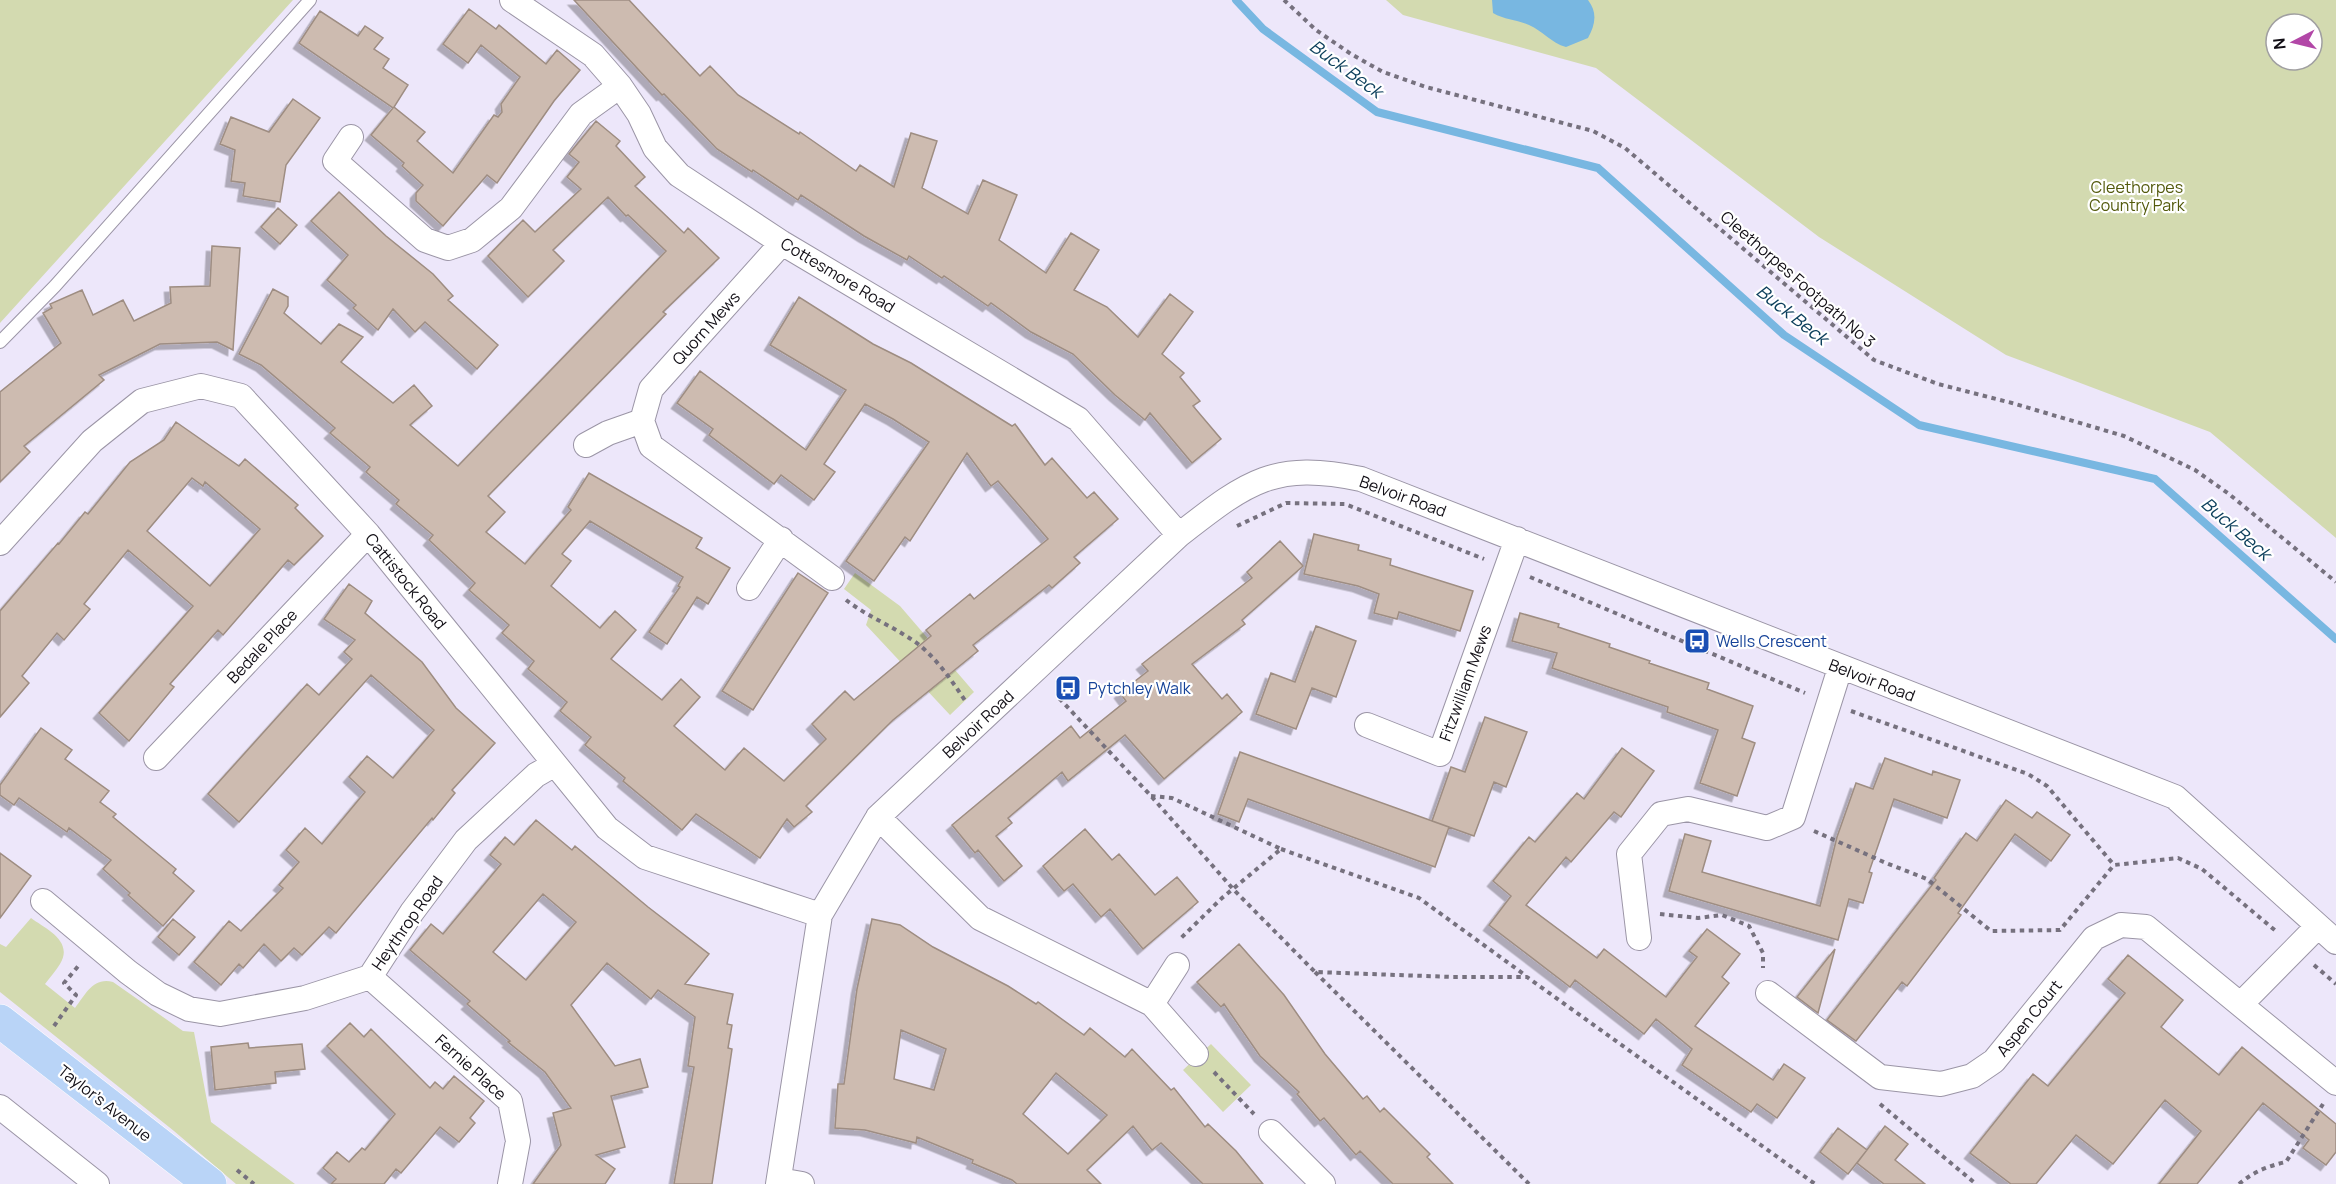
<svg xmlns="http://www.w3.org/2000/svg" width="2336" height="1184" viewBox="0 0 2336 1184" font-family="Manrope,sans-serif">
	<style>
		.green { fill: #d3dab0; fill-rule: evenodd }
		.water { fill: #78b7e1 }
		.lines { fill: none; stroke-linecap: round; stroke-linejoin: round }
		.stream { stroke: #78b7e1; stroke-width: 8 }
		.building { fill: #cdbbb0; stroke: #9e8d82; stroke-width: 1.5; fill-rule: evenodd; filter: url(#shadow) }
		.lane-casing { stroke: #9b95a6; stroke-width: 14 }
		.street-casing { stroke: #9b95a6; stroke-width: 26 }
		.primary-casing { stroke: #fff; stroke-width: 34 }
		.path { stroke: #76717e; stroke-width: 4; stroke-dasharray: 4.5 4.5; stroke-linecap: butt }
		.lane { stroke: #fff; stroke-width: 12 }
		.street { stroke: #fff; stroke-width: 24 }
		.primary { stroke: #b9d4f7; stroke-width: 33 }
		.labels { text-anchor: middle; stroke-width: 4.5; stroke-linejoin: round; paint-order: stroke }
		.park-label { font-size: 16px; fill: #535a0c; stroke: #fff }
		.street-label { font-size: 16px; fill: #110e15; stroke: #fff }
		.transit-label { font-size: 16px; fill: #164399; stroke: #fff; text-anchor: start }
		.water-label { font-size: 18px; font-style: italic; fill: #0b3e5b; stroke: #fff }
	</style>
	<defs>
		<filter id="shadow"><feDropShadow dx="-5.5" dy="5.5" stdDeviation="0" flood-color="#0004"/></filter>
	</defs>
	<rect width="100%" height="100%" fill="#ede7fa"/>
	<!-- green -->
	<path class="green" d="M0,0h293l-293,323z
		M1386,0h950v538l-126,-106 -204,-77 -187,-118 -223,-169 -193,-53zM2276,24h36v36h-36z
		M855,573l45,33 74,86 -24,23 -84,-90 5,-15 -27,-21z
		M31,918c15,11 43,23 29,46 -4,7 -10,13 -15,20l30,24c11,-14 18,-31 38,-26l70,49 11,1 17,90 84,62h-59l-62,-53 -174,-139v-48l6,3z
		M1211,1044l40,41 -28,27 -40,-42z"/>
	<!-- water -->
	<path class="water" d="M1492,0h96c10,13 7,25 0,38l-22,9c-15,-4 -23,-16 -37,-22 -11,-5 -24,-5 -36,-12z"/>
	<g class="lines">
		<!-- stream -->
		<path class="stream" d="M1236,0l27,29 114,83 221,56 186,167 135,90 236,54 181,160"/>
	</g>
	<!-- building -->
	<path class="building" d="M574,0h55l71,76 10,-10 28,29 61,39 1,-2 56,39 4,-6 34,22 17,-54 26,8 -15,47 46,26 15,-34 34,15 -18,45 47,33 25,-40 28,17 -25,40 33,17 31,30 32,-43 23,18 -31,42 22,19 -4,4 20,24 -7,5 28,33 -29,24 -42,-50 -5,7 -30,-25 -42,-41 -42,-22 -40,-29 -3,3 -44,-30 -2,2 -33,-22 -2,4 -43,-24 -63,-41 -3,5 -45,-30 -1,2 -35,-23 -53,-55 -2,1z
		M469,9l27,20 3,-4 47,39 11,-14 23,20 -26,31 -57,82 -10,-8 -44,51 -27,-25v-8l7,-8 -21,-19 2,-3 -33,-28 22,-27 -94,-65 21,-32 38,25 7,-10 18,12 -9,11 15,10 -6,9 25,17 -14,22 31,25 -8,9 36,32 41,-58 4,2 4,-5 -1,-8 19,-27 -39,-32 -13,18 -25,-19z
		M293,99l27,19 -34,47 -6,37 -37,-6 2,-13 -14,-2 4,-31 -15,-6 11,-27 38,15z
		M596,121l24,20 -4,5 29,31 -10,9 49,47 4,-5 31,30 -56,54 3,2 -178,182 17,16 -19,20 39,32 46,-54 -3,-3 21,-34 113,65 -6,10 34,20 -22,36 -11,-7 -30,47 -18,-12 31,-45 -2,-1 5,-9 -93,-56 -28,33 9,7 -20,25 49,42 15,-17 21,19 -25,29 51,41 19,-21 19,18 -26,29 51,44 19,-22 40,33 42,-42 -14,-15 33,-33 9,9 77,-64 -5,-6 44,-36 4,5 74,-60 -50,-58 -7,5 -24,-33 -57,88 -5,-4 -31,44 -28,-20 83,-119 -36,-23 -28,-15 -41,60 11,8 -21,28 -33,-25 -7,9 -65,-49 4,-6 -36,-26 23,-32 106,79 40,-60 -76,-45 29,-48 74,47 38,19 101,63 3,-2 30,41 7,-7 35,40 7,-6 24,27 -44,38 6,6 -28,25 -3,-3 -76,60 5,6 -85,69 -87,86 6,6 -18,15 -7,-8 -27,39 -64,-44 -14,16 -59,-49 2,-3 -40,-33 6,-8 -31,-26 7,-9 -39,-33 6,-8 -32,-28 7,-8 -40,-35 6,-7 -46,-43 4,-5 -37,-31 3,-4 -33,-28 4,-5 -40,-34 5,-5 -74,-63 -22,-11 34,-65 15,8v9l-4,7 37,31 18,-20 24,13 -22,25 52,41 21,-18 18,21 -22,19 48,41 208,-215 -38,-36 -2,1 -18,-19 -55,53 11,11 -36,36 -40,-41 35,-36 12,12 46,-43 -14,-12 12,-15 -10,-8z
		M339,192l47,44 47,38 20,22 -5,4 50,45 -21,24 -52,-47 -10,10 -22,-23 -15,21 -25,-22 3,-3 -29,-25 21,-25 -37,-34z
		M278,208l19,17 -17,19 -19,-17z
		M212,246l28,2 -7,102 -16,-8 -57,2 -61,31 5,5 -80,66 6,6 -30,30v-90l61,-49 -18,-30 9,-5 -2,-4 32,-14 11,25 30,-15 11,21 37,-18 -1,-16 40,-1z
		M176,422l63,44 6,-7 53,46 -3,3 28,28 -29,29 -6,-5 -65,75 -5,-5 -48,54 4,3 -45,54 -30,-28 94,-107 -65,-56 -44,54 6,5 -26,31 -7,-7 -35,43 7,7 -29,34v-106l58,-68 1,1 26,-32 3,2 42,-52 34,-22zM192,478l11,8 2,-4 55,47 -50,57 -63,-55z
		M1314,534l45,11 -1,5 33,9 -1,6 83,26 -13,40 -61,-19 -2,7 -23,-6 5,-19 -21,-8 -54,-12z
		M1280,541l23,25 -61,54 3,4 -53,40 30,35 5,-5 15,18 -78,67 -39,-44 -57,46 -6,-9 -54,46 4,5 -16,13 26,30 -18,15 -26,-31 -3,3 -23,-28 119,-99 9,12 46,-37 -6,-8 28,-22 -6,-7 110,-86 -5,-6z
		M798,573l30,20 -75,117 -31,-19z
		M349,584l23,17 -7,12 57,49 34,46 39,35 -43,47 3,3 -22,27 -1,-2 -96,115 -7,-6 -27,28 -8,-7 -13,13 -17,-17 -21,24 -4,-4 -18,21 -27,-23 35,-41 12,10 42,-43 -4,-3 20,-23 -13,-12 19,-22 17,16 43,-52 -16,-15 18,-21 26,22 41,-48 -63,-55 -132,147 -31,-28 99,-110 12,11 33,-36 -8,-7 11,-12 -31,-21z
		M1520,613l39,11 -1,3 52,17 -1,3 41,14 -1,2 60,20 -2,6 46,17 -11,32 13,5 -18,53 -37,-13 18,-53 -51,-18 1,-5 -116,-39 5,-15 -45,-12z
		M1316,626l40,15 -20,56 -24,-9 -16,41 -40,-15 15,-41 24,9z
		M1485,717l42,15 -21,55 -12,-5 -20,54 -42,-15 19,-54 14,5z
		M41,728l31,22 -7,9 44,32 -9,11 16,12 -3,3 63,52 -3,4 21,18 -31,35 -35,-31 2,-2 -27,-24 8,-9 -42,-32 -2,4 -48,-34 -5,7 -14,-10v-10z
		M1622,748l32,23 -33,46 -7,-5 -43,50 -5,-5 -40,48 71,53 7,-9 62,48 31,-40 -8,-6 18,-22 33,25 -18,23 7,6 -34,43 78,54 11,-16 21,14 -28,40 -20,-14 -6,8 -69,-47 10,-16 -36,-30 -12,15 -69,-54 -5,7 -81,-62 22,-29 -18,-15 36,-44 6,5 42,-49 7,6z
		M1240,752l209,75 -14,40 -187,-68 -9,23 -21,-8z
		M1885,758l47,17 1,-4 27,9 -13,38 -53,-19 -25,73 3,1 -9,30 -14,-4 -11,41 -169,-49 16,-57 26,7 -9,31 118,34 17,-69 19,-54 17,6z
		M2006,800l26,18 5,-6 33,23 -19,26 -36,-27 -57,79 3,2 -54,71 -5,-4 -46,59 -29,-21 109,-140 -2,-2 32,-45 11,8z
		M536,820l36,30 3,-4 73,61 61,47 -24,30 48,10 -6,30 5,1 -4,23 4,1 -20,135h-38l20,-117 -6,-1 7,-49 -37,-27 -7,9 -44,-36 -36,42 44,61 25,-7 8,28 -37,9 14,51 -29,8 19,14 -10,15h-72l28,-39 -8,-32 18,-5 -26,-36 -37,-30 2,-1 -43,-37 3,-3 -60,-51 21,-26 12,10 58,-70 -11,-9 15,-18 9,8zM543,894l33,28 -50,58 -33,-28z
		M1085,829l27,31 7,-6 36,41 22,-18 21,25 -55,47 -33,-40 -9,8 -28,-33 -9,7 -21,-25z
		M0,853l31,23 -31,42z
		M173,919l22,18 -16,18 -21,-18z
		M872,919l28,6 33,22 75,39 28,18 2,-2 46,33 6,-7 35,29 7,-8 39,41 3,-2 31,39 3,-3 28,27 27,33h-60l-42,-41 -9,7 -19,-24 -46,44 14,14h-84l-5,-4 -40,-17 1,-3 -56,-23 -1,6 -51,-13 -30,-2 3,-44h6l13,-95zM901,1030l45,19 -12,41 -40,-11zM1056,1073l51,42 -39,39 -45,-40z
		M1239,944l45,51 41,59 38,45 4,-3 13,16 4,-4 46,46 -3,3 26,27h-60l-33,-33 -4,4 -32,-37 -4,3 -23,-27 2,-2 -39,-36 -36,-52 -3,3 -24,-25z
		M1835,949l-17,64 -21,-16z
		M2128,955l55,45 -22,27 58,48 23,-28 94,77v28l-10,13 -23,-17 6,-8 -46,-37 -66,81h-38l42,-53 -36,-31 -52,64 -37,-29 -40,49h-25l-41,-31 63,-79 15,12 77,-93 -17,-14z
		M350,1023l14,14 7,-8 59,59 5,-6 8,7 11,-13 30,25 -14,17 5,5 -16,19 -19,-15 -39,46 -5,-4 -12,15h-53l5,-5 -13,-11 14,-16 12,10 13,-14 3,2 30,-36 -68,-68z
		M248,1043l1,5 53,-4 3,25 -30,3 1,11 -61,7 -4,-43z
		M1885,1126l23,18 -13,16 30,24h-41l-27,-21z
		M1838,1128l29,22 -19,24 -28,-22z"/>
	<g class="lines">
		<!-- lane casing -->
		<g class="lane-casing">
			<path id="lane" d="M0,342l55,-56 255,-286"/>
		</g>
		<!-- street casing -->
		<g class="street-casing">
			<path id="street" d="M512,0l81,55 27,31 19,28 16,34 24,27 103,68 296,176 101,116
				M351,137l-16,24 90,79 23,8 24,-8 39,-32 70,-94 39,-28
				M782,243l-131,146 -9,32 9,25 181,132
				M586,445l22,-12 34,-12
				M0,543l92,-102 50,-40 59,-15 40,10 127,138 239,294 38,29 175,58
				M749,588l32,-49
				M1367,725l73,29 77,-215
				M156,758l212,-224
				M878,817l102,101 172,86 44,50
				M43,901l85,71 30,22 31,15 31,5 85,-16 65,-21 42,-65 54,-72 70,-65 19,-11
				M1639,938l-10,-84 32,-40 27,-5 79,19 26,-11 47,-149
				M370,977l140,124 8,40 -8,43
				M1768,993l112,84 61,7 31,-8 22,-15 100,-123 27,-13 25,2 190,156
				M1152,1004l25,-39
				M2241,1004l77,-78
				M0,1107l97,77
				M1271,1132l52,52
				M779,1180l23,4
				M778,1184l42,-269 58,-98 301,-282c67,-52 94,-75 182,-56l814,318 161,145"/>
		</g>
		<!-- primary casing -->
		<g class="primary-casing">
			<path id="primary" d="M0,1021l210,163"/>
		</g>
		<!-- path -->
		<path class="path" d="M1284,0l32,30 35,24 32,18 43,15 167,44 32,17 249,212 64,24 74,19 112,33 71,34 34,24 107,88
			M1237,526l49,-23 59,1 139,55
			M1530,577l275,116
			M846,600c22,17 49,27 72,44 20,16 34,37 48,58
			M1060,681l-2,16 93,99 83,94 81,82 138,5h74l288,207
			M1851,711l177,63 19,12 67,79
			M1151,796l21,2 109,51 -59,49 -42,41
			M1814,831l72,32 41,16 64,52 69,-1 54,-65 64,-7 24,11 75,63
			M1281,849l138,49 106,77
			M1660,914l38,4 24,-3 27,11 14,27v15
			M2314,965l22,19
			M1315,972l214,212
			M54,1026l22,-31 -12,-12 16,-19
			M1214,1072l40,42
			M1880,1104l96,80
			M237,1170l17,14
			M2239,1184c14,-12 29,-18 47,-22l37,-58"/>
		<!-- lane -->
		<use href="#lane" class="lane"/>
		<!-- street -->
		<use href="#street" class="street"/>
		<!-- primary -->
		<use href="#primary" class="primary"/>
	</g>
	<!-- icons -->
	<defs>
		<g id="bus-square" transform="scale(1.35)"><rect x="-9" y="-9" width="18" height="18" rx="4" fill="#1a4fb4" stroke="#fff"/><path d="M-5-6H5V4H4V6H2V4H-2V6H-4V4H-5ZM-3.5-4V0h7V-4ZM-3.5 1.2v1.5H-2V1.2ZM2 1.2v1.5H3.5V1.2Z" fill="#fff"/></g>
	</defs>
	<g fill-rule="evenodd">
		<use href="#bus-square" x="1697" y="641"/>
		<use href="#bus-square" x="1068" y="688"/>
	</g>
	<g class="labels">
		<!-- park labels -->
		<g class="park-label">
			<text x="2137" y="193">Cleethorpes<tspan x="2137" dy="18">Country Park</tspan></text>
		</g>
		<!-- street labels -->
		<g class="street-label">
			<text transform="translate(838 275) rotate(31)" y="6">Cottesmore Road</text>
			<text transform="translate(1798 279) rotate(41)" y="6">Cleethorpes Footpath No 3</text>
			<text transform="translate(706 328) rotate(-48)" y="6">Quorn Mews</text>
			<text transform="translate(1403 496) rotate(20)" y="6">Belvoir Road</text>
			<text transform="translate(406 581) rotate(51)" y="6">Cattistock Road</text>
			<text transform="translate(262 646) rotate(-47)" y="6">Bedale Place</text>
			<text transform="translate(1872 680) rotate(21)" y="6">Belvoir Road</text>
			<text transform="translate(1465 683) rotate(-70)" y="6">Fitzwilliam Mews</text>
			<text transform="translate(978 724) rotate(-43)" y="6">Belvoir Road</text>
			<text transform="translate(407 923) rotate(-55)" y="6">Heythrop Road</text>
			<text transform="translate(2029 1018) rotate(-51)" y="6">Aspen Court</text>
			<text transform="translate(471 1067) rotate(42)" y="6">Fernie Place</text>
			<text transform="translate(105 1103) rotate(38)" y="6">Taylor's Avenue</text>
		</g>
		<!-- transit labels -->
		<g class="transit-label">
			<text x="1716" y="647">Wells Crescent</text>
			<text x="1088" y="694">Pytchley Walk</text>
		</g>
		<!-- water labels -->
		<g class="water-label">
			<text transform="translate(1346 69) rotate(36)" y="6">Buck Beck</text>
			<text transform="translate(1792 315) rotate(38)" y="6">Buck Beck</text>
			<text transform="translate(2236 529) rotate(41)" y="6">Buck Beck</text>
		</g>
	</g>
	<!-- north arrow -->
	<g transform="translate(2294 42) rotate(263)"><circle r="28" fill="#ffffff" stroke="#a09fa1" stroke-width="1.5"/>
	<path d="M0-4.5L10 22L0 15L-10 22Z" fill="#b247a7"/>
	<text y="-9" font-size="16" font-weight="bold" text-anchor="middle" fill="#110e15">N</text>
	</g>
</svg>
